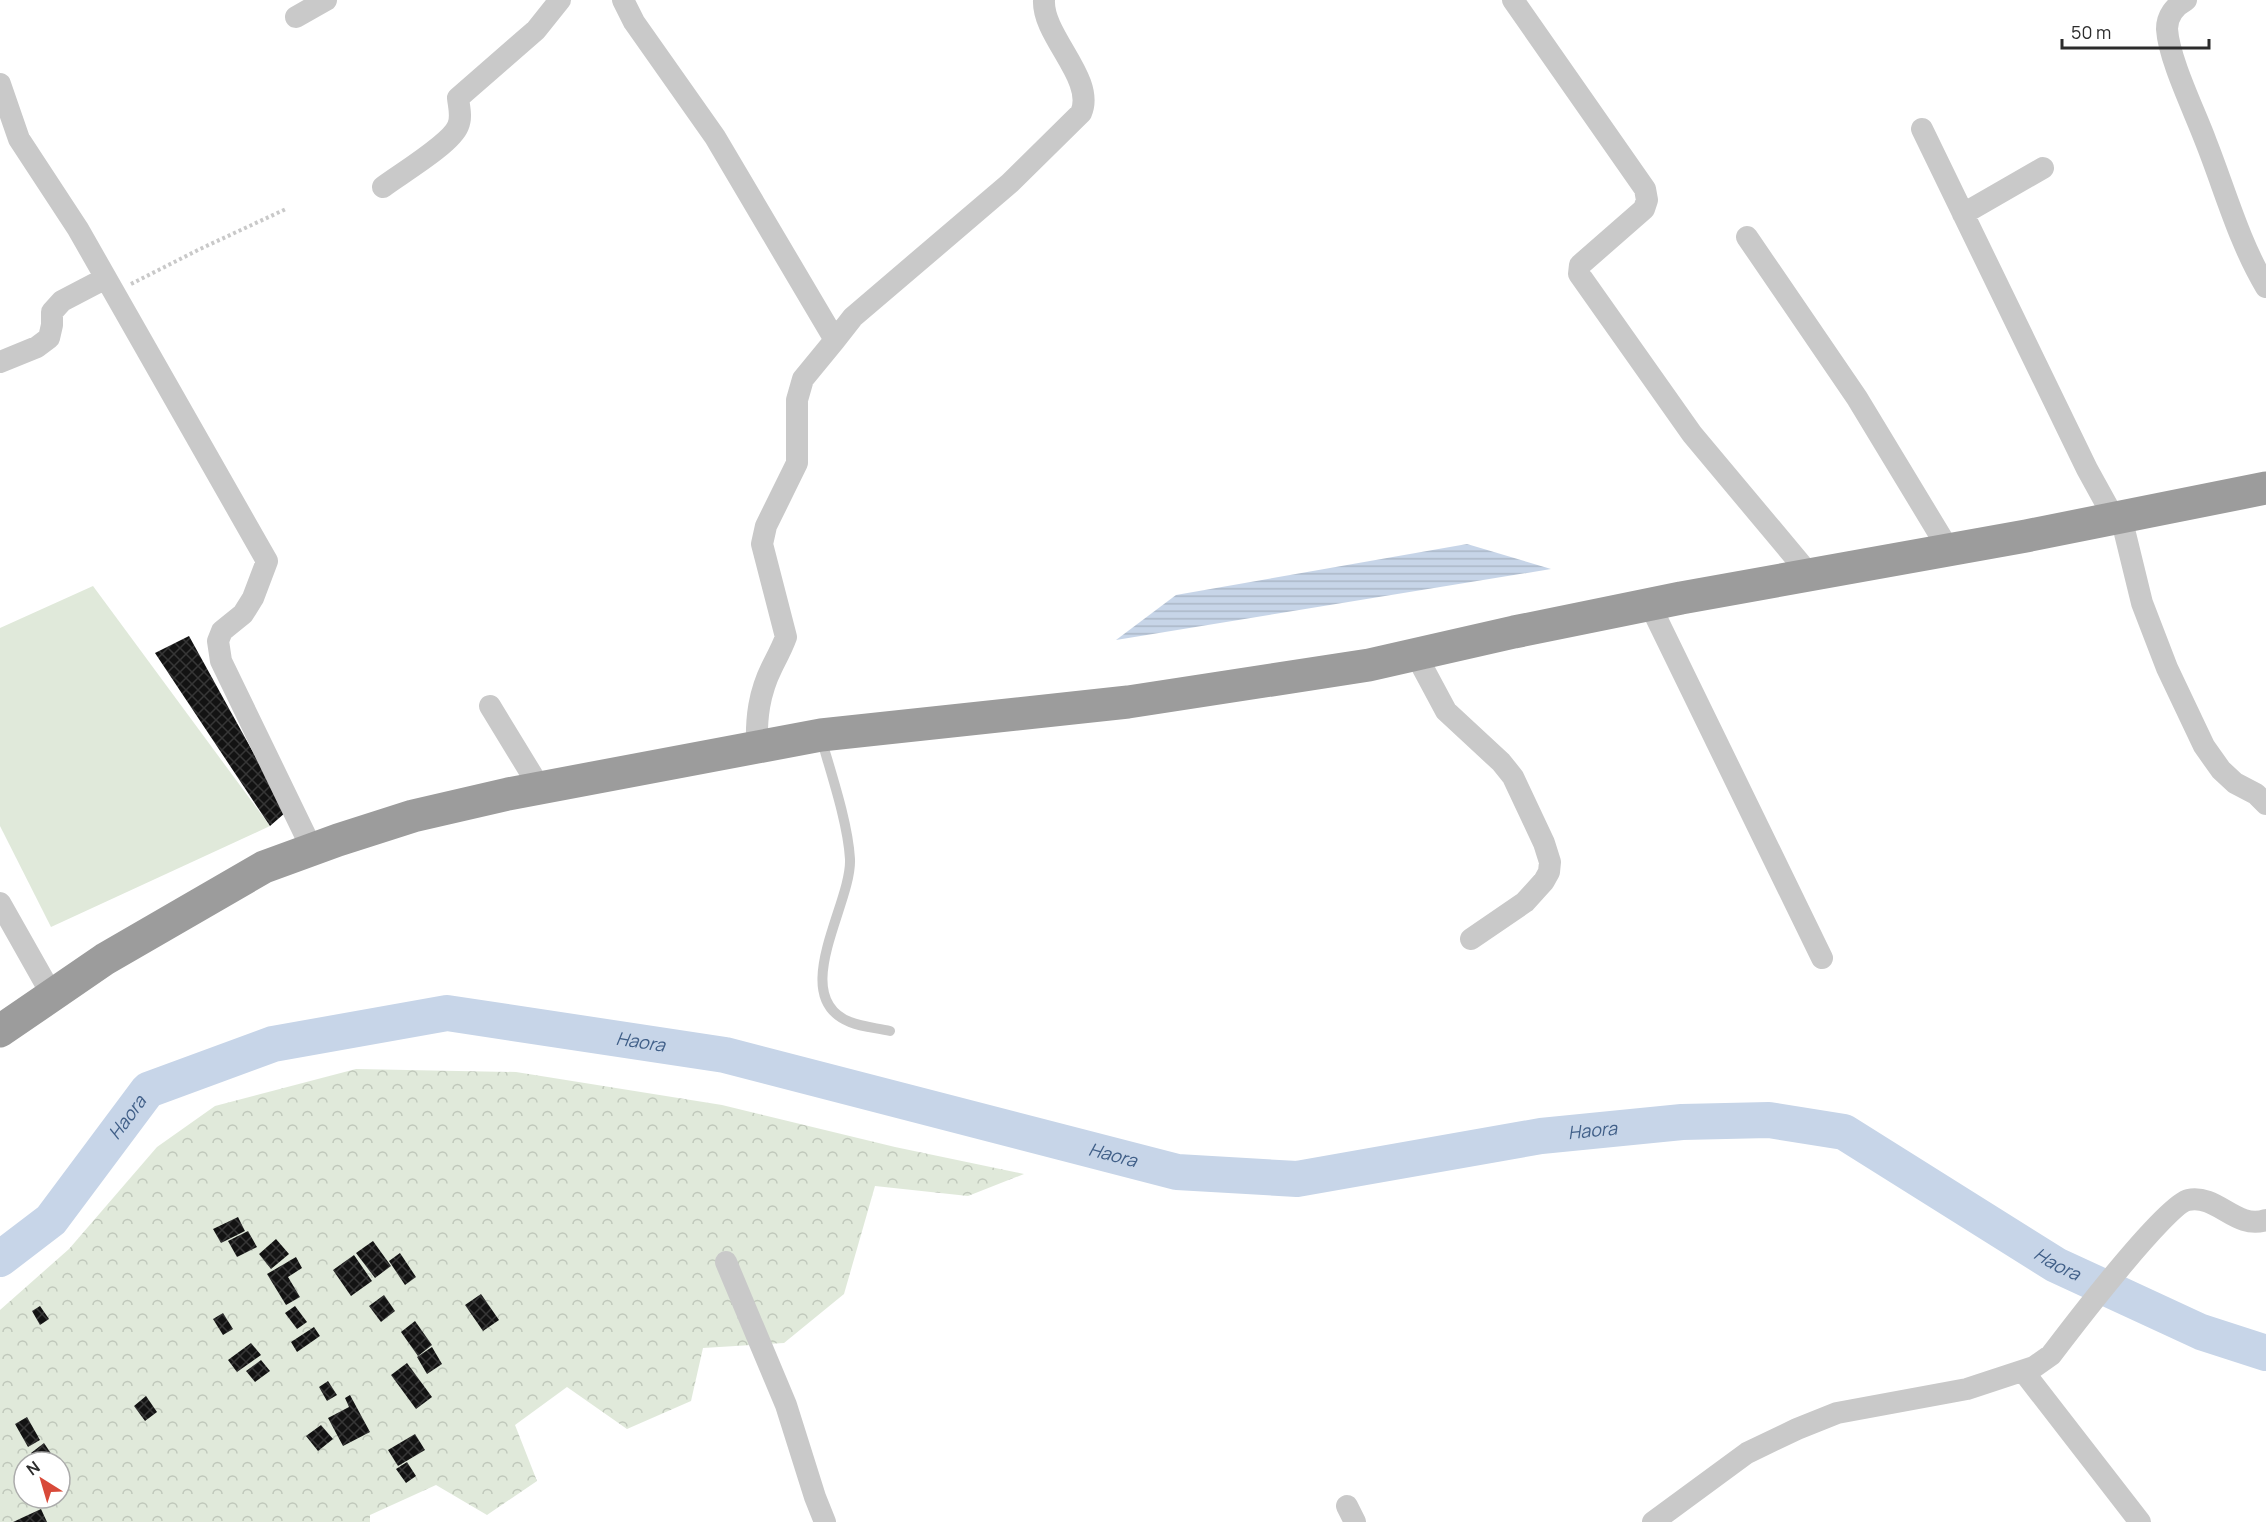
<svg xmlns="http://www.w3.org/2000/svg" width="2266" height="1522" viewBox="0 0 2266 1522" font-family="Manrope,sans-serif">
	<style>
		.grass { fill: #e0e9da }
		.forest { fill: url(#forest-crowns); fill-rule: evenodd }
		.water { fill: url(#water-rules) }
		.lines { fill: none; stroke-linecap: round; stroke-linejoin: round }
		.river { stroke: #c7d5e8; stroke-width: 36 }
		.building { fill: url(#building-cross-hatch) }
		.path { stroke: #c9c9c9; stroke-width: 4; stroke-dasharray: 3 3; stroke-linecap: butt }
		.service { stroke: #c9c9c9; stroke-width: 10 }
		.minor { stroke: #c9c9c9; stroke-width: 22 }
		.trunk { stroke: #9c9c9c; stroke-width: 33 }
		.labels { text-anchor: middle; stroke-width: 6; stroke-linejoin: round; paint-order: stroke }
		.water-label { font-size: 18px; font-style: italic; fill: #405f88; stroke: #fff }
	</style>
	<defs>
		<pattern id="forest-crowns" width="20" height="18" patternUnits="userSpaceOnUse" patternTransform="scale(1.5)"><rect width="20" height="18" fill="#e0e9da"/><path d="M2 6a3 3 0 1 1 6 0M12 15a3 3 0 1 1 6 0" fill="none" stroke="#c0c8bb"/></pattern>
		<pattern id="water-rules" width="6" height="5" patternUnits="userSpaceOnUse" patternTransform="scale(1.5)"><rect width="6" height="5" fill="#c7d5e8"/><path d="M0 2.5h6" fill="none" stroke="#abb7c7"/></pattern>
		<pattern id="building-cross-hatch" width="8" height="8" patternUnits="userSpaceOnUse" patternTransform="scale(1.5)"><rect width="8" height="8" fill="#131313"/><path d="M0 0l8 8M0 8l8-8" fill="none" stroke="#363636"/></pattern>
	</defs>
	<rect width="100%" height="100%" fill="#fff"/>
	<!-- grass -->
	<path class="grass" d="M93,586l177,240 -219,101 -51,-101v-198z"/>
	<!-- forest -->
	<path class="forest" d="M356,1069l160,3 206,33 173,42 129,27 -56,22 -93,-10 -31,108 -60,49 -81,5 -12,53 -64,28 -60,-42 -52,38 22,56 -50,34 -51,-30 -66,30v7h-370v-212l69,-61 88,-102 58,-41zM24,1462h36v36h-36z"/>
	<!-- water -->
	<path class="water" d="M1467,544l84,25 -435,71 60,-45z"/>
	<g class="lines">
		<!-- river -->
		<path class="river" id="s1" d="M0,1259l51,-39 97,-130 125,-46 174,-31 278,42 452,117 120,7 244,-43 141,-14 87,-2 75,12 212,133 145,67 65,21"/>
	</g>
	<!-- building -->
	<path class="building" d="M189,636l97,176 -16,14 -115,-173z
		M238,1217l7,14 -24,12 -8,-14z
		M248,1231l9,16 -20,10 -9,-16z
		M276,1239l13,15 -18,15 -12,-15z
		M373,1241l18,25 -16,12 -19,-25z
		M400,1253l16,24 -11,8 -16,-24z
		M354,1255l18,26 -21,15 -18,-26z
		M296,1257l6,11 -14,9 12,20 -14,8 -19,-31z
		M481,1294l18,26 -16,11 -18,-26z
		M384,1295l11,16 -14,11 -12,-16z
		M40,1306l9,13 -9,6 -8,-14z
		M295,1306l12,16 -10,7 -12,-16z
		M223,1313l10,16 -10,6 -10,-16z
		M415,1321l17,24 -14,11 -17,-24z
		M314,1327l6,9 -23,16 -6,-10z
		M251,1343l10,12 -24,17 -9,-12z
		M432,1347l10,17 -15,10 -10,-17z
		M261,1360l9,11 -15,11 -9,-11z
		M407,1363l25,34 -16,12 -25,-34z
		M328,1381l9,14 -10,6 -8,-14z
		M350,1395l20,37 -27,14 -15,-28 21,-11 -4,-9z
		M146,1396l11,16 -12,9 -11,-15z
		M27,1417l13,23 -12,7 -13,-23z
		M321,1425l12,14 -15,12 -12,-15z
		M415,1434l10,16 -27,16 -10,-16z
		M44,1443l10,15 -6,4h-11l-6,-9z
		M407,1462l9,14 -10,7 -10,-14z
		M41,1509l6,13h-34z"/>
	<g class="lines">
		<!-- path -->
		<path class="path" d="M131,284l69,-35 86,-40"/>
		<!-- service -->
		<path class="service" d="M821,738c10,35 27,85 29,121 2,45 -63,138 0,163 12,5 27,6 40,9"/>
		<!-- minor -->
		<path class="minor" d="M623,0l11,22 81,115 120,203 -32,39 -6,21v63l-31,63 -4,18 24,93c-4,11 -9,20 -14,30 -13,26 -16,51 -15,80
			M1513,0l132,189 2,11 -3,9 -64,56 -1,9 113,160 118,141
			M2186,0c-11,6 -19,16 -19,29 2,31 28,83 39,113 19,48 33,100 60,145
			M296,17l30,-17
			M0,84l19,55 59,90 189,332 -14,37 -10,16 -21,17 -4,10 3,20 91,188
			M1922,129l165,340 27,49
			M383,187c17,-13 68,-43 75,-61 4,-9 1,-19 0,-28l78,-68 24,-30
			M1963,214l80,-46
			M1747,237l110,161 92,152
			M835,340l18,-23 157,-134 71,-70c15,-34 -39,-77 -37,-113
			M0,362l37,-15 12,-9 3,-13v-13l10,-11 44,-23
			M2121,517l21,86 25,65 37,78 17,24 14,13 21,11 10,10
			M1650,605l172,353
			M1416,655l30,56 55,51 12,15 31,66 6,19 -1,10 -5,9 -19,21 -54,37
			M490,706l50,82
			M0,903l52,92
			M726,1262l60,143 29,92 10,25
			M2023,1371l117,151
			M1347,1506l8,16
			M1653,1522l94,-69 50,-24 40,-16 130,-24 67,-22 17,-12c19,-25 115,-151 137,-155 30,-6 47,30 78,20"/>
		<!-- trunk -->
		<path class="trunk" d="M0,1031l105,-72 159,-92 74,-27 75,-24 95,-22 313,-59 307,-33 241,-37 145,-33 167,-34 345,-62 240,-48"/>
	</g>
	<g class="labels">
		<!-- water labels -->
		<g class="water-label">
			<text dy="6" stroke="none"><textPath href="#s1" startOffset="732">Haora</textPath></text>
			<text dy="6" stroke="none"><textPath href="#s1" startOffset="192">Haora</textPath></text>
			<text dy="6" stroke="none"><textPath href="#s1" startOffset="1704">Haora</textPath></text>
			<text dy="6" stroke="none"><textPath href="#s1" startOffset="1218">Haora</textPath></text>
			<text dy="6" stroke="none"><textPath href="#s1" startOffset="2208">Haora</textPath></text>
		</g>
	</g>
	<!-- north arrow -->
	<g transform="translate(42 1480) rotate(323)"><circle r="28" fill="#ffffff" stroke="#ababab" stroke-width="1.5"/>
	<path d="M0-4.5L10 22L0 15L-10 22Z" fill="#d84a39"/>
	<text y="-9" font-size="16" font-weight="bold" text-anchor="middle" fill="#2c2c2c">N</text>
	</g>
	<!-- scale -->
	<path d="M2062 39v9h147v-9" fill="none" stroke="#2c2c2c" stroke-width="3"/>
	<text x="2071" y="39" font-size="18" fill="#2c2c2c" stroke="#ffffff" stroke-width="4.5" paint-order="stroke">50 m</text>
</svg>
